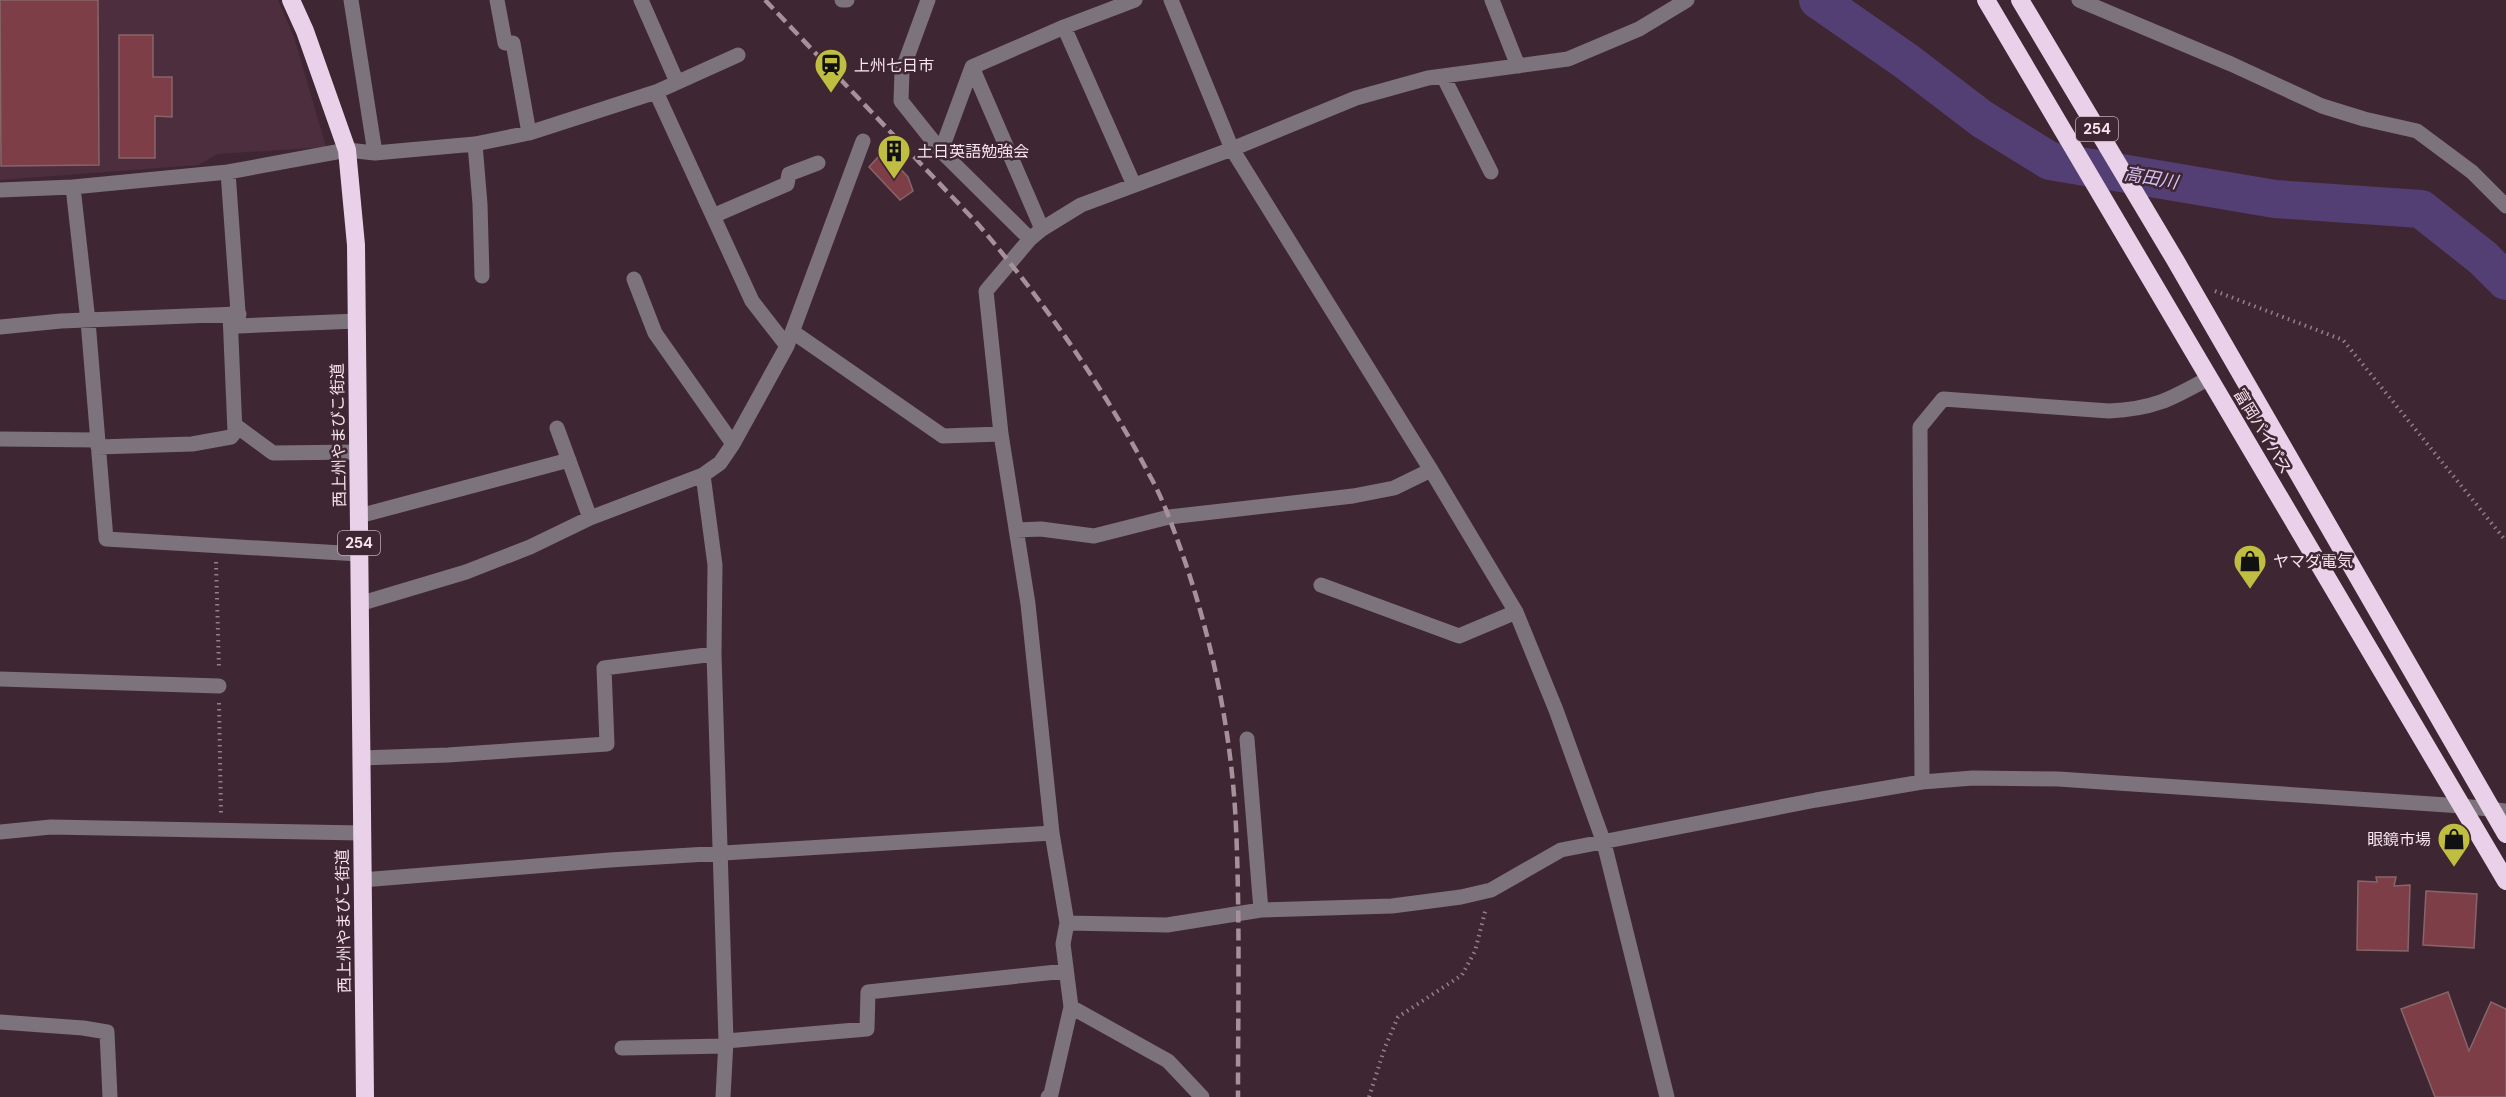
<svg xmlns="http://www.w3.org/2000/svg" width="2506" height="1097" viewBox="0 0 2506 1097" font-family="'DM Sans','Noto Sans JP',sans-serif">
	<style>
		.built { fill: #4d2e3e }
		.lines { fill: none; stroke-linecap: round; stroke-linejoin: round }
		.river { stroke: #543f74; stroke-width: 38 }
		.building { fill: #7e3e47; stroke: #866669; stroke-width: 1.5 }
		.path { stroke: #95808a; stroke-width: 4; stroke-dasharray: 1.5 4.5; stroke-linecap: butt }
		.minor { stroke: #7c737d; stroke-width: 15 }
		.highway { stroke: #e9d1e9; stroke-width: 18 }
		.rail { stroke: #a6919b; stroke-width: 4.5; stroke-dasharray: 12 6; stroke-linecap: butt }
		.labels { text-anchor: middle; stroke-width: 5; stroke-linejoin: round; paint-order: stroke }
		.shield { fill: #3f2633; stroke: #bfacb4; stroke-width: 1.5 }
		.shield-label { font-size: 15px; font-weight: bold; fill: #f6e5ec }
		.poi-label { font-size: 16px; fill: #f6e5ec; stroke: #3f2633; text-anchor: start }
		.street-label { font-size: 16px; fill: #f6e5ec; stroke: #3f2633 }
		.water-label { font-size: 18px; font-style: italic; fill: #d3c1f3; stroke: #3f2633 }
	</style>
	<rect width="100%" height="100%" fill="#3f2633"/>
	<!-- built -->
	<path class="built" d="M0,0h278l16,37 32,110 -108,7 -20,11 -198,15z"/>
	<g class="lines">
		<!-- river -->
		<path class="river" d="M1818,0l88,61 76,58 68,42 225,38 146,10 62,49 23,23"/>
	</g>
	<!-- building -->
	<path class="building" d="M0,0h98l1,165 -98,1z
		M119,35h34v42h19v40l-17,-1v42h-36z
		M880,155l12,5 16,17 5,14 -13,9 -31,-33z
		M2376,877h20l-2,9 16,-1 -2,66 -51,-1 1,-69 19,1z
		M2426,891l51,3 -3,54 -51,-3z
		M2448,992l21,59 22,-49 15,7v88h-71l-34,-88z"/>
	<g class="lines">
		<!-- path -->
		<path class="path" d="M2215,291l128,49 163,201
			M216,562l3,107
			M219,703l2,110
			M1369,1097l16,-50 13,-30 64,-42 13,-24 11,-43"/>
		<!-- minor -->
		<path class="minor" d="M351,0l24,153
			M497,0l8,43h8l16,90
			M641,0l36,82
			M842,0h5
			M928,0l-26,71 -1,30 40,50 89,88 12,-10 39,-24 151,-56 124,-51 72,-20 140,-19 71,-30 48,-29
			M1171,0l61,149 199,321 85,142 40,98 48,133 63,254
			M1492,0l26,66
			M2079,0l152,64 91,42 42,13 53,12 55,41 34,34
			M1064,27l70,158
			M972,67l70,162
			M1443,76l48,96
			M656,92l96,209 35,45
			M475,144l5,60 2,72
			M941,151l31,-84 92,-40 71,-27
			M228,172l11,154 118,-5
			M73,187l15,134 18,218 253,15
			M0,190l73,-3 155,-15 119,-22 28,3 100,-9 54,-11 127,-41 82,-37
			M713,216l74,-32 2,-10 29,-11
			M1030,239l-44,52 15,143 27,170 24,229 15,90 -4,21 8,63 -20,87 -3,3
			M634,279l21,54 78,111
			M0,327l61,-6 178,-7
			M793,332l150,104 58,-2
			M235,425l38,28 85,-1
			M557,428l33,90
			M0,439l97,1
			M98,447l94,-3 39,-7 4,-5 -5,-118
			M359,516l210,-56
			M1016,530l25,-1 53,7 75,-19 184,-21 41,-8 37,-18
			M1321,585l138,51 57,-24
			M359,604l107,-32 64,-25 60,-29 113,-43
			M0,679l219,7
			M1247,739l14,171
			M361,758l87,-3 159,-11 -3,-76 110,-14
			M1922,782l-2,-355 23,-28 166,12c45,-2 62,-12 100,-33
			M0,832l51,-5 310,6
			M362,880l248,-20 442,-27
			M1067,923l100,2 94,-15 131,-4 69,-9 30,-7 70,-40 255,-50 106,-18 51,-4 85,1 404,27 44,5
			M1071,1007l97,54 34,36
			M0,1022l83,6 24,4 3,65
			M726,1041l141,-12 1,-37 198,-21
			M622,1048l104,-2
			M723,1097l3,-56 -12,-387 1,-89 -12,-90 17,-12 13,-19 54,-98 76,-205"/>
		<!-- highway -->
		<path class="highway" d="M291,0l14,31 42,119 9,95 9,852
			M1986,0l520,881
			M2020,0l154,258 332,576"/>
		<!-- rail -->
		<path class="rail" d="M765,0l212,223c66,77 126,163 173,253 13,23 22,49 31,74 31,88 51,184 55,277 4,90 2,180 2,270"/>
	</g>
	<!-- icons -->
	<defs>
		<g id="station-pin" transform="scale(1.725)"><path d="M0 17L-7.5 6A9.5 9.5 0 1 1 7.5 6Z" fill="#c0be40" stroke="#3f2633"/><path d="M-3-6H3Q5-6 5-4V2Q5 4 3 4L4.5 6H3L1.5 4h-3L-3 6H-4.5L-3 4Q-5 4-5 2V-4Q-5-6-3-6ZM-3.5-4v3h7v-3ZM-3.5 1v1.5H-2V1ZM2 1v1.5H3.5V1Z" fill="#111"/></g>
		<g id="building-pin" transform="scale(1.725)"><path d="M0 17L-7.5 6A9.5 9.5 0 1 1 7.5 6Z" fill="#c0be40" stroke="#3f2633"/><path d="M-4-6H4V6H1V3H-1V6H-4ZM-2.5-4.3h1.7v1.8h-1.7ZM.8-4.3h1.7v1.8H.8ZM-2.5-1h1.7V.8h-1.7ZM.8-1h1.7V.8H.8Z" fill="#111"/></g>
		<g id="shop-pin" transform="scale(1.725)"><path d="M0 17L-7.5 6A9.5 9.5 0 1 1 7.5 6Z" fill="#c0be40" stroke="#3f2633"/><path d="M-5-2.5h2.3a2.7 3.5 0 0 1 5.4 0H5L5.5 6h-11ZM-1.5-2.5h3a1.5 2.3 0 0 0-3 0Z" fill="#111"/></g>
	</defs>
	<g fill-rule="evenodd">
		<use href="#station-pin" x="831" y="65"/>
		<use href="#building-pin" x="894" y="151"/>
		<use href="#shop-pin" x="2250" y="561"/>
		<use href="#shop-pin" x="2454" y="839"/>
	</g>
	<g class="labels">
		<!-- shield labels -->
		<g class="shield">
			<rect x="2076" y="117" width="42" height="24" rx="4.5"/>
			<rect x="338" y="531" width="42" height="24" rx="4.5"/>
		</g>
		<g class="shield-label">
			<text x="2097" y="134">254</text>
			<text x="359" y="548">254</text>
		</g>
		<!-- poi labels -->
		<g class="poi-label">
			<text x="854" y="71">上州七日市</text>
			<text x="917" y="157">土日英語勉強会</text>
			<text x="2273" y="567">ヤマダ電気</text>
			<text x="2431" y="845" text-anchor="end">眼鏡市場</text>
		</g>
		<!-- street labels -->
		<g class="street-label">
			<text transform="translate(2263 431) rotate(59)" y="6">富岡バイパス</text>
			<text transform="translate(338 435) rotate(-91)" y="6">西上州やまびこ街道</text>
			<text transform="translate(343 921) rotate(-91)" y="6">西上州やまびこ街道</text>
		</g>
		<!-- water labels -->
		<g class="water-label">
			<text transform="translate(2151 178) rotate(10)" y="6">高田川</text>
		</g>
	</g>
</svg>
